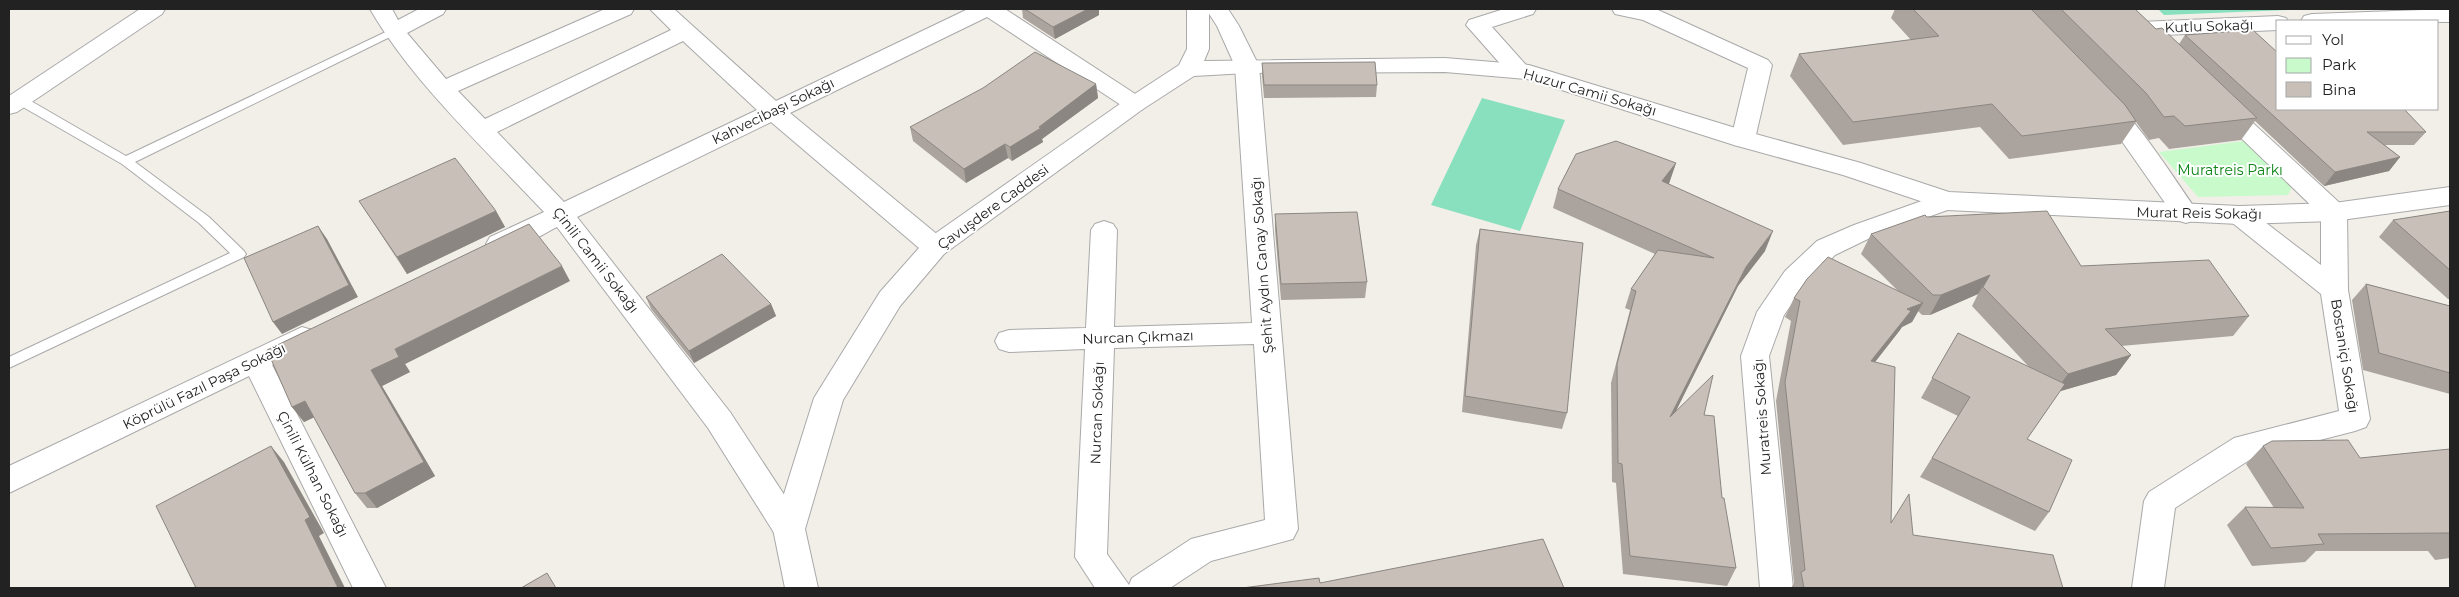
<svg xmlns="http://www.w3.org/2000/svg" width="2459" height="597" viewBox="0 0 2459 597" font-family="Montserrat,sans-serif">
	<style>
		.park { fill: #c8facc }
		.pitch { fill: #88e0be }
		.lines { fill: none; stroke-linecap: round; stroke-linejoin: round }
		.service-casing { stroke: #a9a9a9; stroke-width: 2 }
		.minor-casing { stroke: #a9a9a9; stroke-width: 2 }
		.tertiary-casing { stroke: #a9a9a9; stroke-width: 2 }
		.service { fill: #fff; fill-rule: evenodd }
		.minor { fill: #fff; fill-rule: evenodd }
		.tertiary { fill: #fff; fill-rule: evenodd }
		.wall { fill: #aba49e }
		.shaded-wall { fill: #8b8681 }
		.building { fill: #c7bfb8; stroke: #8b8681 }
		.labels { text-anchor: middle; stroke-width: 4; stroke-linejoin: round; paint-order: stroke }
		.street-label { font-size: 14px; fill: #222; stroke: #fff }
		.park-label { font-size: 14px; fill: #0c8416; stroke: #fff }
	</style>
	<rect width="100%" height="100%" fill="#f2efe9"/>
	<!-- park -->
	<path class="park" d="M2244,141l48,46 -4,8 -90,2 -39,-45z"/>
	<!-- pitch -->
	<path class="pitch" d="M2158,9h156l-150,6z
		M1482,98l83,22 -45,111 -89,-26z"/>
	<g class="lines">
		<!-- service casing -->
		<g class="service-casing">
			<path id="service" d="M394,28l4,1v4l-263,129 74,55 35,34 2,3 -2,3 -235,111v-11l221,-104 -31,-30 -77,-59 -106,-61 -2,-3 2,-3h8l102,59z"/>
		</g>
		<!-- minor casing -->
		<g class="minor-casing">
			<path id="minor" d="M370,9h22l6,11 21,-11h27l-3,5 -36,19 39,46 159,-70h29l-3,5 -173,77 27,28 186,-89 -21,-21h24l102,92 192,-92h37l138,90 4,5 -4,5 -8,3 -8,-3 -140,-92 -197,96 154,127 4,7 -4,7 -9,2 -9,-2 -155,-132 -194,95 153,195 70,107 5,10 -5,10 -11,4 -11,-4 -70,-111 -151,-201c-19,9 -46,30 -67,24l-4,-7 4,-7 54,-25c-59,-63 -131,-129 -174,-203zM683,41l74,69 -193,92 -67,-70z
				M1206,9h22l11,17 20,40 39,463 -5,10 -82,22 -41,27h-75l-20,-31 10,-208 -76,3 -10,-3 -4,-8 4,-8 10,-3 77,-2 5,-98 4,-6 9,-3 9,3 4,6 -3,97 138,-4 -17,-257 -18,-40zM1254,344l11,176 -74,19 -59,39 -3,7 -22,-31 7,-206z
				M1504,9h32l-3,5 -41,13 35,39 4,5 -4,5 -8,2 -8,-2 -45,-51 3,-5z
				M1612,9l46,1 110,50 4,5 -17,74 -3,6 -9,2 -9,-2 -3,-6 17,-71 -105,-48 -28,-6z
				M2450,9v13l-149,-1 3,-5 8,-2z
				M2278,16l8,2 2,3h-10v9l-138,6 -8,-2 -3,-5 3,-5 8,-2z
				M2105,97c23,7 73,88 90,111l4,6 -4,6 -9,3 -9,-3 -65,-93 -19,-22 4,-5z
				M2221,98l8,3 114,105 4,6 1,78 22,129 -4,8 -11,4 -101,26 -79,51 -11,80h-32l12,-87 5,-9 85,-54 105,-27 -18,-117 -91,-73 -4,-6 4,-6 9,-3 9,3 73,56v-50l-108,-104 -4,-5 4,-5z
				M1947,192l9,3 4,6 -4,6 -84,30 -37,18 -30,30 -21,30 -15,41 24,232h-33l-19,-232 16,-44 28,-41 32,-30 37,-16z
				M302,327l10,3 4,8 -4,8 -40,19 114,223h-33l-104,-212 -240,117v-27z"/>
		</g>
		<!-- tertiary casing -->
		<g class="tertiary-casing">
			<path id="tertiary" d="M140,9h25l-3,5 -145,98 -8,2v-18z
				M1187,9h22v40l-5,12 241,-3 84,7 223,68 109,30 88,29 290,14 95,-3 116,-16v18l-116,16 -95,3 -292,-14 -104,-35 -109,-30 -207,-66 -82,-7 -198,1 -53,3 -51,33 -199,145 -44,52 -57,94 -38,129 13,59h-33l-12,-59 41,-131 66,-106 46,-52 201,-141 52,-34 8,-16z"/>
		</g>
		<!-- service -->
		<use href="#service" class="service"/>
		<!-- minor -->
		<use href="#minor" class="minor"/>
		<!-- tertiary -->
		<use href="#tertiary" class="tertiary"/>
	</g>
	<!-- wall -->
	<path class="wall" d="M1022,9h77v6l-44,24 -32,-21z
		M1895,9h240l21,20 23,15 6,-9 93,74 148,23 -12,13h-29l15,12 -11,14 -65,15 -69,-65 -14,19 -72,9 -10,-11 -10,2 -13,-18 -15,22 -112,15 -29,-32 -137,18 -53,-69 9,-22 112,-14 -20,-22z
		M1262,63l115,22 -1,12 -112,1 -2,-23z
		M1096,84l2,14 -56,41 1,3 -31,19 -4,-3 -42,25 -53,-42 -3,-14z
		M1676,163l-7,21 96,67 -27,35 -63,127 29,2 32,153 -9,18 -104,-12 -7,-91 -4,-1 -1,-99 19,-73 -5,-2 6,-19 24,-35 -102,-46 5,-19z
		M359,201l137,10 9,16 -98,47z
		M2450,211v88h-2l-69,-62 14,-17z
		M1275,214l92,68 -2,16 -84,2 -6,-70z
		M1927,217l154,49 168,50 -16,20 -112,10 10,9 -15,20 -56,16 -33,48 22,73 -14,19 -115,-54 38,-61 -37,-18 37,-65 71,34 -57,-61 6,-12 -48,21h-8l-4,-4 -6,11 -10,5 -2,3 -25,32 16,160 22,13 150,53h-272l3,-5 -18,-182 15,-80 -6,-4 9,-19 104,-7 -37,-37 10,-20z
		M1480,229l87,184 -5,16 -100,-17 14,-167z
		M570,281l-165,83 5,8 -28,14 53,90 -58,32h-10l-12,-15 -41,-76 -10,5 -12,-15z
		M2366,284l84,22v88l-87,-24 -11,-70z
		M646,297l125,7 5,12 -82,47 -43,-54z
		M2263,446l97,12 90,-9v109l-15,2 -7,-9h-112l-11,11 -53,4 -25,-41 18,-18 29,1 -28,-44z"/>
	<!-- shaded-wall -->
	<path class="shaded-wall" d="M1088,9h11v6l-44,24 -2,-12z
		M1096,84l2,14 -56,41 1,3 -31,19 -2,-14z
		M1005,144l3,14 -42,25 -2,-14z
		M2400,157l-11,14 -65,15 11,-14z
		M1676,163l-7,20 -13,18 6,-20z
		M496,211l9,16 -98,47 -10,-17z
		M318,226l9,13 31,58 -76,37 -9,-12z
		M1773,231l-8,20 -27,35 -75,151 7,-20 76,-150z
		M562,266l8,15 -165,83 5,8 -28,14 53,90 -58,32 -12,-15 6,-123 24,-21z
		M1990,275l-12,19 -48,21 11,-20z
		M1923,303l-11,19 -10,5 -2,3 -39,50 10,-19 36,-52z
		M771,304l5,12 -82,47 -5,-12z
		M2131,355l-15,20 -62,18 14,-19z
		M305,401l12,15 -13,6 -12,-15z
		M271,446l13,16 40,71 -5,3 26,52h-7l-33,-68z"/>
	<!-- building -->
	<path class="building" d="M1025,9h63l-35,18z
		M1913,9h118l94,96 11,16 -114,15 -30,-32 -139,18 -54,-68 140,-18z
		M2061,9h74l21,20 6,-1 95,90 -72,8 -11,-10 -10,1 -18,-24z
		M2253,30l25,23v56h126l22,23h-59l33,25 -65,15 -150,-137z
		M1035,52l61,32 -57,43 2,1 -31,19 -5,-3 -41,25 -54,-42 73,-39z
		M1375,62l2,23h-113l-2,-22z
		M1616,141l60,22 -14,18 111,50 -27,36 -76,150 43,-42 -9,40 10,1 8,82h2l12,70 -106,-12 -8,-92 -4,-1 -1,-99 19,-73 -5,-2 27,-39 56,8 -156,-69 18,-35z
		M455,158l41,53 -99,46 -38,-56z
		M2047,211l34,55 128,-6 40,56 -144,13 26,26 -63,19 -85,-87 7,-12 -49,20h-8l-62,-61 54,-19 2,2z
		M2450,211v59l-57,-50z
		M1357,212l10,70 -86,2 -6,-70z
		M529,224l33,42 -167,83 4,8 -28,13 53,92 -59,31h-10l-50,-92 -13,6 -25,-57z
		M318,226l31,59 -76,37 -29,-64z
		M1480,229l103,14 -16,170 -102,-17z
		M722,254l49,50 -82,47 -43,-54z
		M1828,257l95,46 -16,6 4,2 -40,50 24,6 -4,156 18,-29 4,41 140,20 10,33h-259l-3,-16 4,-2 -20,-188 15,-81 -6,-3 13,-19z
		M2366,284l84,22v67l-71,-20z
		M1958,333l107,51 -38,55 45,21 -23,52 -117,-54 38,-61 -38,-19z
		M2348,440l12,18 90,-9v85l-1,-1 -131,1 6,10 -53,4 -26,-41 59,1 -41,-62 9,-5z
		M271,446l39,71 -5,3 33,68h-142l-40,-82z
		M1543,539l21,49h-322l77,-10 1,5z
		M547,573l9,15h-35z"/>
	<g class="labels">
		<!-- street labels -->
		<g class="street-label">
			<text transform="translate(2209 26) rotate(-2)" y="5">Kutlu Sokağı</text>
			<text transform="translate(1590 92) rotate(16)" y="5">Huzur Camii Sokağı</text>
			<text transform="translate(773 111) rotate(-26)" y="5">Kahvecibaşı Sokağı</text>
			<text transform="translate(993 207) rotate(-36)" y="5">Çavuşdere Caddesi</text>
			<text transform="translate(2199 213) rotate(1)" y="5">Murat Reis Sokağı</text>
			<text transform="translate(596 260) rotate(52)" y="5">Çinili Camii Sokağı</text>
			<text transform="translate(1262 265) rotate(-94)" y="5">Şehit Aydın Canay Sokağı</text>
			<text transform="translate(1138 337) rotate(-2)" y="5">Nurcan Çıkmazı</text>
			<text transform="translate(2345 356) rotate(81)" y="5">Bostaniçi Sokağı</text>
			<text transform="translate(204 386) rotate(-26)" y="5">Köprülü Fazıl Paşa Sokağı</text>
			<text transform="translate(1097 413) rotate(-88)" y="5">Nurcan Sokağı</text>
			<text transform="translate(1762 417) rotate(-94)" y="5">Muratreis Sokağı</text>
			<text transform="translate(313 474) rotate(63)" y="5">Çinili Külhan Sokağı</text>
		</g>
		<!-- park labels -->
		<g class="park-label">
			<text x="2230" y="175">Muratreis Parkı</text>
		</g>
	</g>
	<!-- border -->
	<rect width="2459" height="597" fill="none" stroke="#222222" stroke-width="20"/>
	<!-- legend -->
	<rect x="2276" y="20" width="162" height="90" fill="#ffffff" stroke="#a7a7a7"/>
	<rect x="2286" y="36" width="25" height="8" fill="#ffffff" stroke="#a7a7a7"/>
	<text x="2322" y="45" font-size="15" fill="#222222">Yol</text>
	<rect x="2286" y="58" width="25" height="15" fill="#c8facc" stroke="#a7a7a7"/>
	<text x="2322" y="70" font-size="15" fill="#222222">Park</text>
	<rect x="2286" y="82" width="25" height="15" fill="#c7bfb8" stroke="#a7a7a7"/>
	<text x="2322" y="95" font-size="15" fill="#222222">Bina</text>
</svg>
